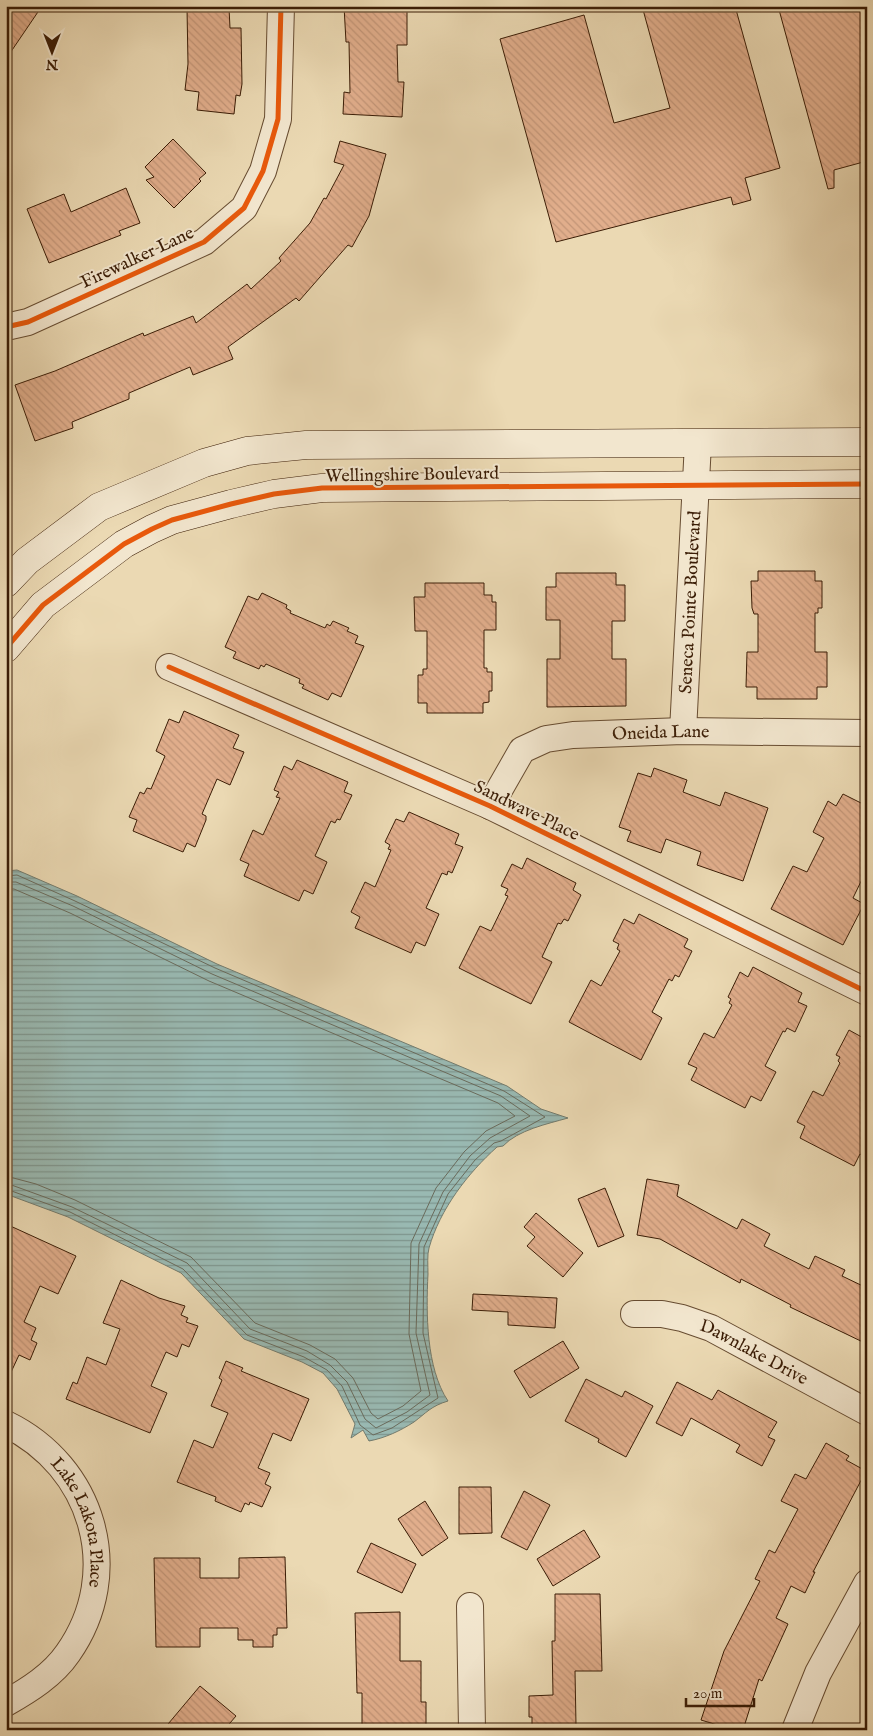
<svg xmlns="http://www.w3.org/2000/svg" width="873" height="1736" viewBox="0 0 873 1736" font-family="'IM FELL English',serif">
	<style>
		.water { fill: url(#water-rules); stroke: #737b6d }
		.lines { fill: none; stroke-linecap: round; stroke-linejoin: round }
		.shore { stroke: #6a6b5c; stroke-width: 1 }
		.building { fill: url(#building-back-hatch); stroke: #3b1d06 }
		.street-casing { stroke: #674c31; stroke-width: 28 }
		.secondary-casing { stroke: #3b1d06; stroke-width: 29 }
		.street { stroke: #f2e6ce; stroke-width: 26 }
		.secondary { stroke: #f2e6ce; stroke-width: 28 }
		.cycleway-casing { stroke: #f2e6ce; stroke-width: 8 }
		.cycleway { stroke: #e8590c; stroke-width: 5 }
		.labels { text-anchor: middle; stroke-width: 4; stroke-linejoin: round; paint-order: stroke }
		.street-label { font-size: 18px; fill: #3b1d06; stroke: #f2e6ce }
	</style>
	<defs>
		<pattern id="water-rules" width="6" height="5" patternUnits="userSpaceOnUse" patternTransform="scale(1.25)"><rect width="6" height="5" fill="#99b9b2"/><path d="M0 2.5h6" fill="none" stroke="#7e968f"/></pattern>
		<pattern id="building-back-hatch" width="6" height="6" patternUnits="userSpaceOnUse" patternTransform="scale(1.25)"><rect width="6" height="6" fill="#e1ae8c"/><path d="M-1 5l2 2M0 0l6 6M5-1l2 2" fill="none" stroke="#c29577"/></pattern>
	</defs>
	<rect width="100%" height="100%" fill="#ebd9b3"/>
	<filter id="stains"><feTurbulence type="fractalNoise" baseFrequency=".004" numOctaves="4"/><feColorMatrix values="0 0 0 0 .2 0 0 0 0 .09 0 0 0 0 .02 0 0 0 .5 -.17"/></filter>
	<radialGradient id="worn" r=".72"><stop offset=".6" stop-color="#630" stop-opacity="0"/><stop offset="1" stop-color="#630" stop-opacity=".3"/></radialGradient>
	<!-- water -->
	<path class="water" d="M17,870l60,26 140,68 290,122 34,23 27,9c-21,6 -50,12 -65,28l-6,1c-29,26 -57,62 -68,101 -2,7 -1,18 -1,26 -2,39 -2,94 20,127 -17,5 -22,12 -34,21 -14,9 -29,16 -45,19l-6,-11 -12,8 4,-14 -18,-35 -14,-16 -21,-11 -58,-23 -63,-66 -113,-56 -62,-23v-323z"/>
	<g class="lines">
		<!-- shore -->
		<path class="shore" d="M6,876l11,-1 58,26 140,67 289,123 41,26 -44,24 -7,2 -19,17 -27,34 -24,53 -1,86 15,65 -46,30 -19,7 -13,-10 -18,-39 -15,-16 -23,-13 -57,-22 -64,-66 -113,-57 -64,-23
			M6,882h10l57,24 139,68 289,122 29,20 -40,22 -20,18 -27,36 -24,52 -3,89 14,62 -23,17 -31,16 -11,-9 -18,-37 -17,-17 -23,-14 -57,-22 -63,-66 -115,-56 -66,-24
			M6,889h8l56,24 139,68 289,122 17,13 -29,15 -22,21 -28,36 -25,55 -2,91 12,57 -18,15 -25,13 -7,-6 -18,-35 -18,-19 -25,-14 -55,-22 -64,-66 -116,-57 -39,-16 -30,-8"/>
	</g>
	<!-- building -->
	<path class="building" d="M6,6h36l-36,53z
		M344,6h63v39h-10l1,37h6l-2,35 -59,-3 1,-22 6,1 -1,-51h-3z
		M642,6h93l45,162 -35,10 6,22 -18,5 -2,-8 -175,45 -56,-203 84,-24 30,108 56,-15z
		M778,6h89v155l-33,9v18l-6,1z
		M187,8h42l1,20h11l1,56 -2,12 -4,-1 -2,19 -37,-4 2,-18 -14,-2 3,-26z
		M173,139l33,34 -7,6 2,2 -27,27 -28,-28 8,-3 -9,-10z
		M340,141l46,13 -17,62 -17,31 -4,-2 -49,56 -3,-3 -68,49 5,12 -40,16 -3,-8 -61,26v6l-57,23 1,6 -38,13 -20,-56 40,-14 88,-38 1,3 49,-20 3,7 51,-39 4,5 30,-28 -2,-3 31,-35 14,-25 2,1 18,-34 -10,-3z
		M126,188l14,35 -21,8 2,4 -72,28 -22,-54 37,-15 7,18z
		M758,571h57v10h7v27h-4v5h-3v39h12v35h-10v12h-60v-12h-11l1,-35h11v-38h-4l-2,-6 -1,-27h7z
		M556,573h60v12h9v36h-13v38h14v47l-79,1v-48h13v-39h-14v-33h10z
		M425,583h59v12h8v7h4v28h-12v38h3v4h5v19h-3v11l-6,1v10h-56v-10h-9v-28h5v-6h4v-38h-12l-1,-34h11z
		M262,593l25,12 -1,3 5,3 -1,2 35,15 2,-4 3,2 3,-5 16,7 -2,3 11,5 -3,7 9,3 -23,51 -9,-4 -4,7 -26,-12 2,-3 -5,-2 1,-4 -34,-15 -2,3 -3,-2 -2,4 -26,-11 3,-6 -11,-5 23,-51 10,4z
		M184,711l55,24 -6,13 11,4 -14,33 -13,-6 -15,35 4,2v4l-11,27 -8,-4 -4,9 -50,-21 4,-11 -8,-3 11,-25 4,2 3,-6 4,1 14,-33 -9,-5 13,-32 10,4z
		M297,760l51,22 -4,10 8,3 -12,25 -3,-1 -2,4 -4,-2 -16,35 12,6 -14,32 -9,-4 -5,11 -55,-25 5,-12 -9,-4 13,-30 10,5 17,-37 -4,-1 3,-5 -5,-2 10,-24 8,4z
		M654,768l33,12 -4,12 37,14 5,-14 43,16 -25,73 -46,-16 4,-13 -35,-13 -5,14 -34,-12 4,-10 -12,-4 19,-54 13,4z
		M843,794l24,12v63l-14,29 11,6 -21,41 -72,-36 22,-43 14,6 17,-34 -11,-6 15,-31 8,5z
		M409,812l50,22 -4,10 8,3 -11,26 -4,-2 -1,4 -5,-2 -16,35 13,6 -14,32 -9,-4 -5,11 -56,-25 5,-11 -9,-5 14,-30 10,5 16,-37 -3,-1 2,-4 -5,-3 11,-23 8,3z
		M527,858l49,25 -3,7 8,5 -13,26 -4,-2 -3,5 -3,-1 -16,34 10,5 -21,42 -72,-36 21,-42 11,5 17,-35 -3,-1 3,-6 -7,-3 11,-22 10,5z
		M639,914l49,25 -4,8 8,4 -13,26 -4,-2 -3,6 -3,-2 -17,33 10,6 -21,42 -72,-38 22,-42 10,6 19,-35 -3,-2 2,-5 -6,-3 11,-22 10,5z
		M753,967l49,26 -4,9 9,4 -12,26 -8,-4 -2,4 -2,-1 -18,35 11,6 -15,29 -10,-5 -6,12 -54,-28 6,-12 -9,-4 16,-31 10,5 18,-33 -3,-2 2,-4 -3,-2 12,-25 8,5z
		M849,1030l18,10v118l-7,-4 -6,12 -54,-28 5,-12 -8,-4 16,-31 10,5 17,-33 -2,-2 2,-4 -4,-2z
		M647,1179l32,6 -2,11 60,33 5,-10 28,15 -6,12 45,23 6,-13 30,14 -3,6 25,12v56l-77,-37 1,-2 -50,-26 -1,4 -80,-44 -23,-4z
		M605,1188l19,48 -26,11 -20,-48z
		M536,1213l47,40 -20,24 -36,-31 8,-9 -11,-10z
		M6,1224l70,32 -18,38 -18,-8 -16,36 12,6 -5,12 6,3 -7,17 -11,-5 -13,28z
		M121,1280l38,18 26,8 -4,9 7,3 -2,4 12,4 -9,21 -7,-3 -5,13 -11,-5 -15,34 16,7 -17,40 -84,-34 7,-17 4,2 10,-27 19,8 14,-36 -17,-6z
		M473,1294l84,4 -2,30 -47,-3v-13l-36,-2z
		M563,1341l16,27 -49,30 -16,-27z
		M226,1361l17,7 -2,3 68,28 -18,42 -18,-8 -15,35 12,5 -5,11 6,3 -9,20 -12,-5 -1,3 -4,-2 -4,9 -26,-11 1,-4 -39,-15 17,-42 19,8 15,-35 -17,-7 11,-26 -3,-2z
		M586,1379l36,18 3,-6 28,15 -27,51 -28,-15 1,-3 -34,-18z
		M677,1382l35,18 6,-10 59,32 -9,15 7,3 -13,26 -26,-14 4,-7 -49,-27 -9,18 -26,-13z
		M826,1443l23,13 -3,4 20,11 -53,101h2l-10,21 -14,-7 -15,32 12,6 -26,57 -3,-2 -16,51h-9l-33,-10 23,-69 36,-70 -5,-2 14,-29 6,3 23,-44 -17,-8 14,-27 11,5z
		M459,1487h32l1,46 -33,1z
		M524,1491l26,14 -23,45 -26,-13z
		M425,1501l23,37 -26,18 -24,-37z
		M584,1530l16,27 -47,29 -16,-27z
		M371,1543l45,21 -14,29 -45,-21z
		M285,1557l2,71h-10v7h-4v12h-20v-7h-15v-12h-38v19h-44l-2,-89h46v20h39v-20z
		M555,1594h45l2,77h-27l1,54h-44v-8h-3v-21l24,-1 -1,-54h3z
		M400,1612v49h21v41h5v23h-11v5h-53v-37h-5l-2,-80z
		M200,1686l36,30 -12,14h-61z"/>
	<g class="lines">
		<!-- street casing -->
		<g class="street-casing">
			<g id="street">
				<path d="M6,327l22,-5 176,-80 40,-34 19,-37 15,-52 3,-113"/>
				<path d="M169,667l321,139 377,186"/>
				<path id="s1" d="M683,731l15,-288"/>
				<path id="s2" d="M490,806l32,-56 24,-11 27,-4 110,-4 184,2"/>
				<path id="s3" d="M634,1314h28l20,4 29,10 156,84"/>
				<path id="s4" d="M6,1424c87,42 119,148 62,229 -15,22 -39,37 -62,50"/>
				<path d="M470,1606l2,124"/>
				<path d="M795,1730l23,-57 49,-90"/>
			</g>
		</g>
		<!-- secondary casing -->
		<g class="secondary-casing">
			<path id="secondary" d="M6,583l21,-22 72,-54 105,-44 43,-12 59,-6 561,-3
				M6,648l37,-43 81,-61 28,-15 20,-9 59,-16 43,-10 48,-6 545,-4"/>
		</g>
		<!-- street -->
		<use href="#street" class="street"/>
		<!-- secondary -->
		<use href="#secondary" class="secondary"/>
		<!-- cycleway casing -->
		<g class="cycleway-casing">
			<path id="cycleway" d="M6,327l22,-5 176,-80 40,-34 19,-37 15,-52 3,-113
				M6,648l37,-43 81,-61 28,-15 20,-9 59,-16 43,-10 48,-6 545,-4
				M169,667l321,139 377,186"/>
		</g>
		<!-- cycleway -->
		<use href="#cycleway" class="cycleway"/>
	</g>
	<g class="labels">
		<!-- street labels -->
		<g class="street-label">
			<text transform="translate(137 257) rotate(-25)" y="6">Firewalker Lane</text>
			<text transform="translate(412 474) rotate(-1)" y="6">Wellingshire Boulevard</text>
			<text dy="6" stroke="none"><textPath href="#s1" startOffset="129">Seneca Pointe Boulevard</textPath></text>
			<text dy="6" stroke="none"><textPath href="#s2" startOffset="206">Oneida Lane</textPath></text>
			<text transform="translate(527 810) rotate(26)" y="6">Sandwave Place</text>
			<text dy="6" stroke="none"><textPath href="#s3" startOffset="128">Dawnlake Drive</textPath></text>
			<text dy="6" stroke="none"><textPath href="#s4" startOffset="130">Lake Lakota Place</textPath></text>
		</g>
	</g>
	<!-- margin -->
	<rect width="873" height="1736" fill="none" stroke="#ebd9b3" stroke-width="25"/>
	<rect x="8" y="8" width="858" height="1721" fill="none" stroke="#3b1d06" stroke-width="2.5"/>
	<rect x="12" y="12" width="848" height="1711" fill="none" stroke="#3b1d06"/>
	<!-- north arrow -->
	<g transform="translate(52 52) rotate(180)" stroke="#f2e6ce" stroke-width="4" paint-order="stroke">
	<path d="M0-4L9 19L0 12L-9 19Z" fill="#3b1d06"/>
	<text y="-8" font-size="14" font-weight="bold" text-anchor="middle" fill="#3b1d06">N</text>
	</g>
	<!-- scale -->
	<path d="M686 1698v8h68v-8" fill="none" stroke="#3b1d06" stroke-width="2.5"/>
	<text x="693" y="1698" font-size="15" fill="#3b1d06" stroke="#f2e6ce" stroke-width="4" paint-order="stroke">20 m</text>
	<rect width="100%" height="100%" filter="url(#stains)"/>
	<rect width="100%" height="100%" fill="url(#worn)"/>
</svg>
